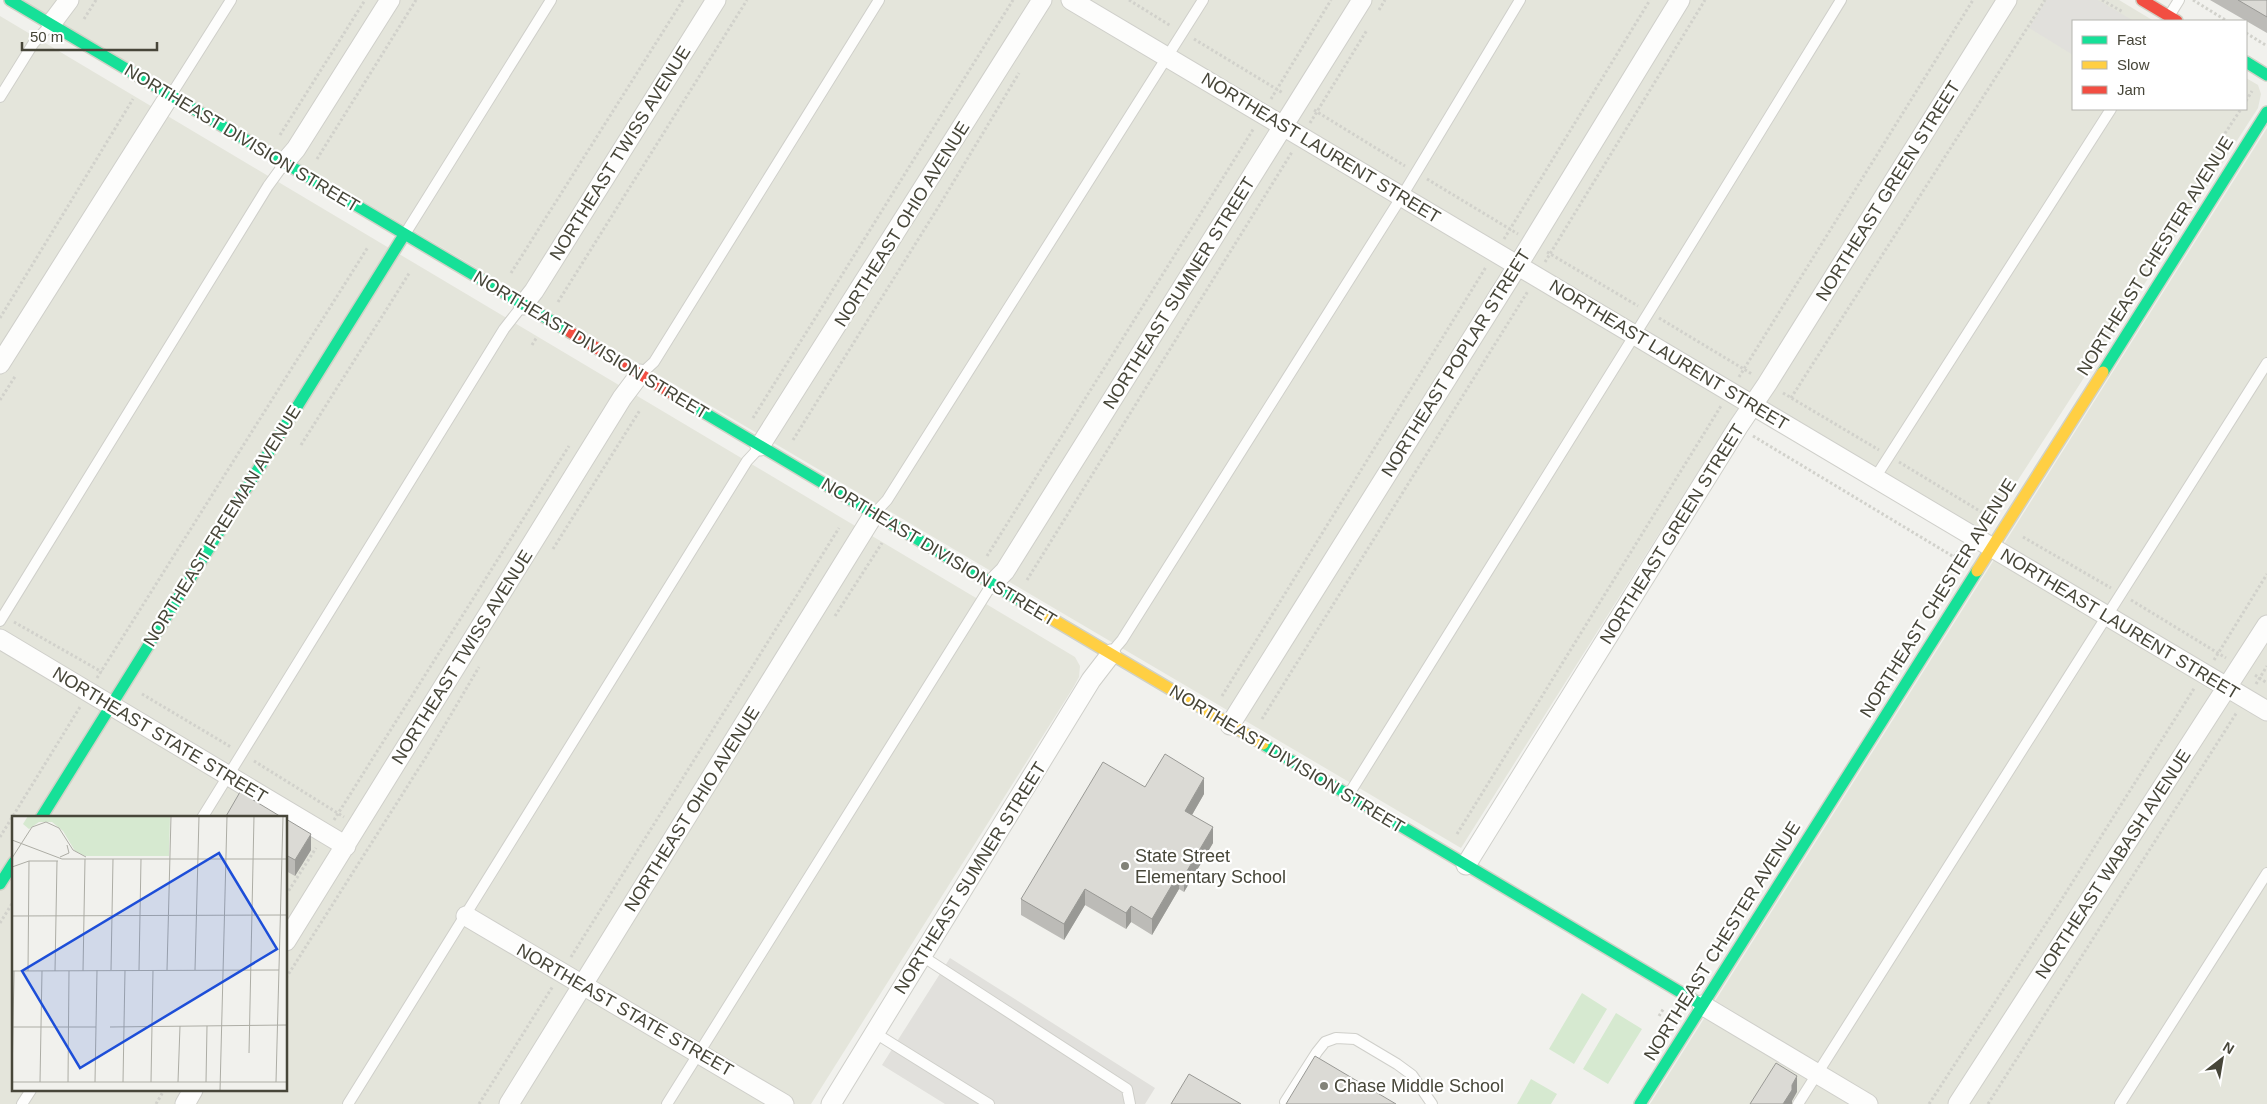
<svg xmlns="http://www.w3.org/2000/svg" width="2267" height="1104" viewBox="0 0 2267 1104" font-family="Helvetica,sans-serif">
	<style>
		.residential { fill: #e4e5db; fill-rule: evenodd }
		.pitch { fill: #d6e9d0 }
		.parking { fill: #e1e0dc }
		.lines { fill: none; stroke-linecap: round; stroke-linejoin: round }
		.lane-casing { stroke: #cfcfca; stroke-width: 12 }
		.street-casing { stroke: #cfcfca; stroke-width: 21 }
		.fast-casing { stroke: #d0d1c6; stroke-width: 14 }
		.slow-casing { stroke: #d0d1c6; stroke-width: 14 }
		.jam-casing { stroke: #d0d1c6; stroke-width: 14 }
		.path { stroke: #d1d1cb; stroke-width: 3; stroke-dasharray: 2.5 2.5; stroke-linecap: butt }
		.lane { stroke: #fdfdfc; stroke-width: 10 }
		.street { stroke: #fdfdfc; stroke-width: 19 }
		.fast { stroke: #16e098; stroke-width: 11 }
		.slow { stroke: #ffcf43; stroke-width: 11 }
		.jam { stroke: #f24e42; stroke-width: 11 }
		.wall { fill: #bcbbb7 }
		.shaded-wall { fill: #999995 }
		.building { fill: #dbdad5; stroke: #999995 }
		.poi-dot { fill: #828278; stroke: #fff; stroke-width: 2 }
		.labels { text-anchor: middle; stroke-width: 4.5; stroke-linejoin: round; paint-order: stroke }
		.street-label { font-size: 18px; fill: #474639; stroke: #fff }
		.poi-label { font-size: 18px; fill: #474639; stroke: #fff; text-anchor: start }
		.inset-road { fill: none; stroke: #adada5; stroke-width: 1 }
		.view { fill: #1d4ed8; fill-opacity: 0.15; stroke: #1d4ed8; stroke-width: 2.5 }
		.inset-edge { fill: none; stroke: #474639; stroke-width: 2.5 }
	</style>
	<rect width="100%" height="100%" fill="#f1f1ed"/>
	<!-- residential -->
	<path class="residential" d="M22,0h2097l35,21h-81v88h173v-31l12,7 3,9 -3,14 -271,420h-10l-228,-137 -288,457z
		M0,16l1075,641 5,9 -1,11 -6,11 -262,416h-811zM14,818h272v272h-272z
		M2267,128v976h-617z"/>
	<!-- pitch -->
	<path class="pitch" d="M1582,993l25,16 -33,55 -25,-15z
		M1616,1013l26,16 -34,55 -25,-15z
		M1531,1079l26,15 -6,10h-34z"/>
	<!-- parking -->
	<path class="parking" d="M2046,0h52l36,21h-61v34l-44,-27z
		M950,958l205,130 -10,16h-200l-63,-39z"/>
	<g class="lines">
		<!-- lane casing -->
		<g class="lane-casing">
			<path id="lane" d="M2169,16l10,-16
				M171,95l60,-95
				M0,97l33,-53 17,-19
				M405,234l146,-234
				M641,374l13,-12 225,-362
				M1875,478l236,-369
				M875,513l12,-13 316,-500
				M0,621l268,-435 16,-22
				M1111,653l11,-13 280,-444 118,-196
				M1349,794l300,-482 192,-312
				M202,818l302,-489 18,-23
				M922,956l205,133 3,15
				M875,1033l114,71
				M1285,1102l32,-50 8,-10 11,-4 19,1 42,25 15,11 20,29
				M22,1104l9,-14
				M348,1104l399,-643 13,-14
				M667,1104l325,-520
				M1798,1104l469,-741
				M2120,1104l147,-231"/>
		</g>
		<!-- street casing -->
		<g class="street-casing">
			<path id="street" d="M1071,0l1196,711
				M51,24l18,-24
				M284,163l12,-14 94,-149
				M523,305l11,-14 182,-291
				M0,364l170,-269
				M760,446l282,-446
				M992,584l13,-13 357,-571
				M0,639l346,207
				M1230,725l288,-460 162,-265
				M1466,865l272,-438 29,-43 240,-384
				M466,916l318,188
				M286,941l336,-543 18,-24
				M1702,1005l166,99
				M185,1104l8,-14
				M509,1104l365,-590
				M831,1104l260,-424 20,-26
				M1958,1104l309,-479"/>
		</g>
		<!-- fast casing -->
		<g class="fast-casing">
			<path id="fast" d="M10,0l560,332
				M2246,62l21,13
				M2103,372l164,-260
				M693,406l354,210
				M1263,744l439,261
				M41,818l363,-583
				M0,884l14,-22
				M1640,1104l337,-533"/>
		</g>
		<!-- slow casing -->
		<g class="slow-casing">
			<path id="slow" d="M1977,571l126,-199
				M1047,616l216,128"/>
		</g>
		<!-- jam casing -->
		<g class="jam-casing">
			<path id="jam" d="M2142,0l35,21
				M570,332l123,74"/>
		</g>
		<!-- path -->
		<path class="path" d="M1129,0l42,26
			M2102,0l21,12
			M2193,0l34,21
			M1379,10l6,-10
			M84,19l12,-19
			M2246,33l21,13
			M1194,39l89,54
			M1271,99l60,-99
			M2246,101l6,-10
			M1314,110l91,56
			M1310,123l57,-93
			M280,135l85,-135
			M2214,150l27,-41
			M317,159l99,-159
			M1427,179l91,55
			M1504,239l146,-239
			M1547,252l91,54
			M1545,262l160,-262
			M511,273l172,-273
			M558,302l189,-302
			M0,318l133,-219
			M1659,318l93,56
			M532,345l5,-8
			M1739,377l234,-377
			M1783,393l96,57
			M1791,398l254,-398
			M0,400l16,-25
			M753,418l260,-418
			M1753,436l201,121 7,-9
			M793,440l146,-234 80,-133
			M301,445l109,-173
			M1899,462l89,54
			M2023,537l88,51
			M553,549l87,-139
			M987,556l267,-428
			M1027,580l265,-428
			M2131,600l95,58
			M835,616l47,-73
			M14,622l88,50
			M2214,660l53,-86
			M2255,675l12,8
			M97,678l271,-431
			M2256,684l11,-18
			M142,694l89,53
			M1222,696l264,-429
			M1262,719l266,-428
			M254,761l90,56
			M334,820l235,-374
			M1457,834l264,-428
			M0,837l80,-130
			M286,895l30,-47
			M0,923l13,-21
			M571,957l268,-429
			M286,978l140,-221 53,-90
			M1659,1016l5,-8
			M156,1104l8,-14
			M479,1104l74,-118
			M1929,1104l131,-202 135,-215
			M1988,1104l249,-392"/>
		<!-- lane -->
		<use href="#lane" class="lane"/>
		<!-- street -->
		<use href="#street" class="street"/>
		<!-- fast -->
		<use href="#fast" class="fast"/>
		<!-- slow -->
		<use href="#slow" class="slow"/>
		<!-- jam -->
		<use href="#jam" class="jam"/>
	</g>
	<!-- wall -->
	<path class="wall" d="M2210,0h57v33z
		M1145,787l59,7 -12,21 21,28 -29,49 -5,-3 -27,46 -21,-13 -5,7 -41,-24 -21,35 -43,-25v-16z
		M286,819l25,31 -16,26 -9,-5z"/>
	<!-- shaded-wall -->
	<path class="shaded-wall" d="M1204,778v16l-19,33v-16z
		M1213,827v16l-29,49v-16z
		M311,834v16l-16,26v-16z
		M1179,873v16l-27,46v-16z
		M1085,889v16l-21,35v-16z
		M1131,906v16l-5,7v-16z
		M1797,1076v16l-5,9v3h-9l9,-19z"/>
	<!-- building -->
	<path class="building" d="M2238,0h29v17z
		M1165,754l39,24 -19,33 28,16 -29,49 -5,-3 -27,46 -21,-13 -5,7 -41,-24 -21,35 -43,-25 82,-137 42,25z
		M240,792l43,26h-58z
		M286,819l25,15 -16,26 -9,-5z
		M1315,1056l81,48h-110z
		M1776,1063l21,13 -5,9v5l-9,14h-33z
		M1189,1074l52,30h-70z"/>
	<!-- markers -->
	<g class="poi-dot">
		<circle cx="1125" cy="866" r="5"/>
		<circle cx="1324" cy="1086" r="5"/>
	</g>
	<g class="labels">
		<!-- street labels -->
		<g class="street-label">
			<text transform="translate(242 138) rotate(31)" y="6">NORTHEAST DIVISION STREET</text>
			<text transform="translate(1321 148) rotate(31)" y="6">NORTHEAST LAURENT STREET</text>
			<text transform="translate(620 153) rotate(-58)" y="6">NORTHEAST TWISS AVENUE</text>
			<text transform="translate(1888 191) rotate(-58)" y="6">NORTHEAST GREEN STREET</text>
			<text transform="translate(902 224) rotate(-58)" y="6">NORTHEAST OHIO AVENUE</text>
			<text transform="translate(2155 256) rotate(-58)" y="6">NORTHEAST CHESTER AVENUE</text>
			<text transform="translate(1179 293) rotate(-58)" y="6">NORTHEAST SUMNER STREET</text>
			<text transform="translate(591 345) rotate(31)" y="6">NORTHEAST DIVISION STREET</text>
			<text transform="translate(1669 355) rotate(31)" y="6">NORTHEAST LAURENT STREET</text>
			<text transform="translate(1456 363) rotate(-58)" y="6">NORTHEAST POPLAR STREET</text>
			<text transform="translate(222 526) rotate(-58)" y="6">NORTHEAST FREEMAN AVENUE</text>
			<text transform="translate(1672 534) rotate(-58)" y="6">NORTHEAST GREEN STREET</text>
			<text transform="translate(939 552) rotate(31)" y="6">NORTHEAST DIVISION STREET</text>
			<text transform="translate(1938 598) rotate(-58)" y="6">NORTHEAST CHESTER AVENUE</text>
			<text transform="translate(2120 624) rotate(31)" y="6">NORTHEAST LAURENT STREET</text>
			<text transform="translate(462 657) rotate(-58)" y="6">NORTHEAST TWISS AVENUE</text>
			<text transform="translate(160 735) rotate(31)" y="6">NORTHEAST STATE STREET</text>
			<text transform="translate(1287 759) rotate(31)" y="6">NORTHEAST DIVISION STREET</text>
			<text transform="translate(692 809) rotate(-58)" y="6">NORTHEAST OHIO AVENUE</text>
			<text transform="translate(2113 864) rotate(-57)" y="6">NORTHEAST WABASH AVENUE</text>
			<text transform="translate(970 878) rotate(-58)" y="6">NORTHEAST SUMNER STREET</text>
			<text transform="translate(1722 941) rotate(-58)" y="6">NORTHEAST CHESTER AVENUE</text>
			<text transform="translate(625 1010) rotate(30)" y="6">NORTHEAST STATE STREET</text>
		</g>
		<!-- poi labels -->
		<g class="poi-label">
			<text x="1135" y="862">State Street<tspan x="1135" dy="21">Elementary School</tspan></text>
			<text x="1334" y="1092">Chase Middle School</text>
		</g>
	</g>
	<!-- overview -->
	<g transform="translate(12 816)">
		<rect width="275" height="275" fill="#f1f1ed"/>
		<path d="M16,0h142l-1,40h-84l-10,-5 -12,-20 -11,-9h-13l-10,7 -6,-5z" fill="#d6e9d0"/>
		<path d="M48,0h31l5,19 -12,3 -13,-3z" fill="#d6e9d0"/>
		<path class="inset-road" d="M0,24l50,19h225M48,41l9,-4 -2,-8M0,42l20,-31 14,-5 13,6 14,22 13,7M0,51l17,-6h29M0,100l275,-1M99,154l2,-111M127,154l2,-111M155,154l4,-154M183,154l4,-154M0,155l267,-1M16,155l1,-110M43,155l2,-110M71,155l2,-112M1,211h83M98,211l177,-2M237,237l5,-237M0,266l2,-111M0,266h275M28,266l2,-111M56,266l1,-111M83,266l2,-112M111,266l2,-112M139,266l2,-112M166,266l2,-56M194,266l1,-56M264,266l7,-266M208,275l7,-275"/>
		<path class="view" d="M207,37l58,96 -197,119 -58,-97z"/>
		<rect width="275" height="275" class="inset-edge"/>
	</g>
	<!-- legend -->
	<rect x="2072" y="20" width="175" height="90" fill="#ffffff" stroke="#b5b5b0"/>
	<rect x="2082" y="36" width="25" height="8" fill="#16e098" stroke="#b5b5b0"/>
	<text x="2117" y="45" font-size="15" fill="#474639">Fast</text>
	<rect x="2082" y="61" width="25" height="8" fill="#ffcf43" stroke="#b5b5b0"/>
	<text x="2117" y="70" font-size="15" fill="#474639">Slow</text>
	<rect x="2082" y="86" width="25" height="8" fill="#f24e42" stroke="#b5b5b0"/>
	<text x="2117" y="95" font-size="15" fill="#474639">Jam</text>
	<!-- north arrow -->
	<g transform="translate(2222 1059) rotate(31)" stroke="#ffffff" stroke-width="4" paint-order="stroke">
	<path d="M0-4L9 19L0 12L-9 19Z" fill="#474639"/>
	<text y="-8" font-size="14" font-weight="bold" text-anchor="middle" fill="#474639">N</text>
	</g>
	<!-- scale -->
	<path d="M22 42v8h135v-8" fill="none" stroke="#474639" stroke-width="2.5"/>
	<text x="30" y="42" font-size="15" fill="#474639" stroke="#ffffff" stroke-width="4" paint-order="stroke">50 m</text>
</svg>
